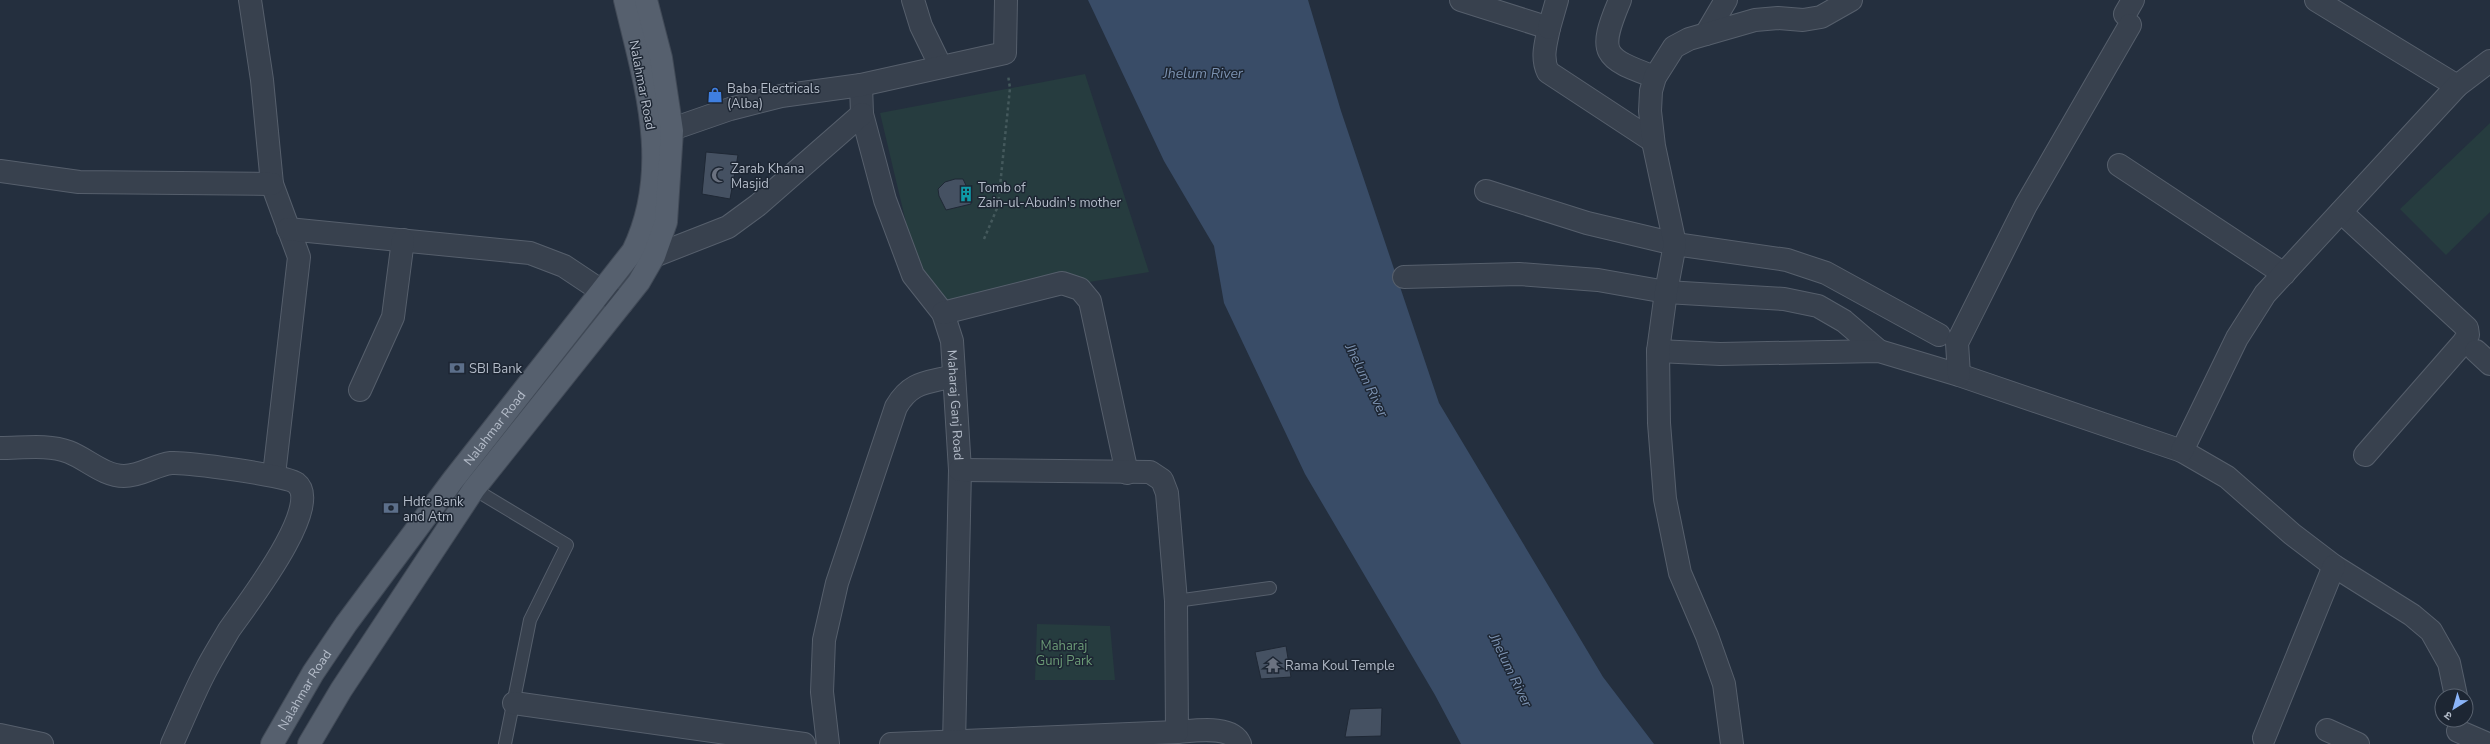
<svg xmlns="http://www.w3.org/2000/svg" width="2490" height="744" viewBox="0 0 2490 744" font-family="'Nunito Sans','Noto Sans Devanagari',sans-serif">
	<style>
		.green { fill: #263c3f }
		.water { fill: #394c67 }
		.building { fill: #455162; stroke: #1f2835 }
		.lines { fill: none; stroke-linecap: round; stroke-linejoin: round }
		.service-casing { stroke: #565f6c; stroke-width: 14 }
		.minor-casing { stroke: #565f6c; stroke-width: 24 }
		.primary-casing { stroke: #414a57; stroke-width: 24 }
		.path { stroke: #44595c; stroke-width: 2.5; stroke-dasharray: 3 3; stroke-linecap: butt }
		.service { stroke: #38414e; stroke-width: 12 }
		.minor { stroke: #38414e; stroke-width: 22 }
		.primary { stroke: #56606e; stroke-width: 22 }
		.labels { text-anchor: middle; stroke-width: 3; stroke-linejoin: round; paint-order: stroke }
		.street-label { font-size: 13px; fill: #b4bcc9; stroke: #1d2633 }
		.poi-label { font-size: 13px; fill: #b4bcc9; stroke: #1d2633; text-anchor: start }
		.park-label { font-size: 13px; fill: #6b9a76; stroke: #1d2633 }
		.water-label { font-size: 14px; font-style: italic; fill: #7c92b1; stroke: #1d2633 }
	</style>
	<rect width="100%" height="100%" fill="#242f3e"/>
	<!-- green -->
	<path class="green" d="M1085,74l64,198 -60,10 -27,-4 -119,29 -25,-34 -38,-160z
		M2490,123v89l-44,43 -46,-46z
		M1037,624l73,2 5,54h-80z"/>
	<!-- water -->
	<path class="water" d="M1088,0h220l33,111 98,292 164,274 51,67h-193l-26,-49 -130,-221 -81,-171 -10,-57 -50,-85z"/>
	<!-- building -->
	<path class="building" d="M706,152l32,3 -8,44 -28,-5z
		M955,179h8l8,17v8l-25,6 -7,-14 -1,-7 7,-7z
		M1286,646l5,31 -30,2 -6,-27z
		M1382,708l-1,28 -36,1 5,-28z"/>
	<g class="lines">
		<!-- service casing -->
		<g class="service-casing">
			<path id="service" d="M474,489l93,56 -37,75 -25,124
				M1176,601l94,-13"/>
		</g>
		<!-- minor casing -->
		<g class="minor-casing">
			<g id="minor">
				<path d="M250,0l12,80 10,104 27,73 -25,218"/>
				<path d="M913,0l8,26 20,41"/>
				<path d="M1461,0l88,28c-3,15 -8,29 -1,44l105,69"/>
				<path d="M1620,0c-23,54 -17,58 35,77"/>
				<path d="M2316,0l141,86"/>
				<path d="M2125,14l8,-14"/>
				<path d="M1549,28l8,-28"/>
				<path d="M1706,34l20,-34"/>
				<path id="s1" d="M861,85l1,29 23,86 28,75 30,38 9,28 8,129 -6,274"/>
				<path d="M655,135l75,-26 51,-13 80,-11 144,-32 1,-53"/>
				<path d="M2119,165l165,109"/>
				<path d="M0,171l79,11 193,2"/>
				<path d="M1486,191l101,32 88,21 112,16 39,13 113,62"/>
				<path d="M2341,212l126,116 1,7 -5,8 -98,112"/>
				<path d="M288,229l242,24 34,13 57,38"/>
				<path d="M654,256l74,-29 30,-22 104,-91"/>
				<path d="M1404,277l115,-3 79,6 68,12 118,7 34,7 26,15 35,30"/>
				<path d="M943,313l119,-30 18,6 10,12 37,172"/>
				<path d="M1658,351l62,3 159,-3 80,24 223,76 45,26 65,57 42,32 78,49 19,16 18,32 7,33"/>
				<path d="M2476,351l14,13"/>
				<path d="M1959,375l-2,-32 69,-138 104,-180"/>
				<path d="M360,390l33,-73 10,-77"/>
				<path d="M0,448c23,0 48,-4 69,4 18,7 35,24 55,24 17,0 31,-11 47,-13 15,-1 115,12 125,20 29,22 -52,125 -67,147 -8,14 -17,28 -24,42 -12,23 -22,48 -33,72"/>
				<path d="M2182,451l55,-113 28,-44 192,-208 33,-25"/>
				<path d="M514,703l290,41"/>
				<path d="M2327,730l31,14"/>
				<path d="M2458,731l30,13"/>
				<path d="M1177,732c17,-1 55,-8 63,12"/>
				<path d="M0,735l42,9"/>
				<path d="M2264,738l70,-172"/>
				<path d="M828,744l-6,-52 2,-52 13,-57 59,-176c15,-26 31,-24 58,-31"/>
				<path d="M891,744l286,-12 -1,-131 -9,-108 -5,-13 -12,-8 -190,-2"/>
				<path d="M1732,744l-8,-60 -17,-48 -27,-63 -15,-74 -6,-76 -1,-72 8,-59 9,-48 -21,-98 -4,-35 1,-20 4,-14 19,-30 15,-8 66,-19 23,-2 25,2 18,-3 30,-17"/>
			</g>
		</g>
		<!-- primary casing -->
		<g class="primary-casing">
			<g id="primary">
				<path id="s2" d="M272,744l41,-71 33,-49 107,-144 180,-229c40,-83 12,-167 -8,-251"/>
				<path d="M309,744l32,-54 133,-201 165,-207 15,-26 12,-34 6,-91 -11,-73 -15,-58"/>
			</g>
		</g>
		<!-- path -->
		<path class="path" d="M984,239l14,-33 12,-118 -2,-13"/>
		<!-- service -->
		<use href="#service" class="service"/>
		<!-- minor -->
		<use href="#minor" class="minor"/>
		<!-- primary -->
		<use href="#primary" class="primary"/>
	</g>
	<!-- icons -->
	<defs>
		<g id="shop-bare" transform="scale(1.2)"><path d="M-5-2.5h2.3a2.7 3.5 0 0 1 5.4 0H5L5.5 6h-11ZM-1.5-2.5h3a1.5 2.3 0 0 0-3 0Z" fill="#3f7fe0" stroke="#1d2633" stroke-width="2.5" paint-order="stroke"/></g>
		<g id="mosque-bare" transform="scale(1.2)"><path d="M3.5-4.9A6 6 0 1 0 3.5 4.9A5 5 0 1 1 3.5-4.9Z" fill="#6b7280" stroke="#1d2633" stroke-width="2.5" paint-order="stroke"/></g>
		<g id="building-bare" transform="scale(1.2)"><path d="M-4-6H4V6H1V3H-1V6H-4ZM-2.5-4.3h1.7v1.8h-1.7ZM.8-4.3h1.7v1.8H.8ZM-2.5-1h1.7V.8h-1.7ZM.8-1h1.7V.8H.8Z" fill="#0f9aa8" stroke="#1d2633" stroke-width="2.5" paint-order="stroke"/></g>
		<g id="bank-bare" transform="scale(1.2)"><path d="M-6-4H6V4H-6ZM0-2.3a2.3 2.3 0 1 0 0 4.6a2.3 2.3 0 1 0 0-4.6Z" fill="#5c6f8a" stroke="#1d2633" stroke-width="2.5" paint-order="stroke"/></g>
		<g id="temple-bare" transform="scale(1.2)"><path d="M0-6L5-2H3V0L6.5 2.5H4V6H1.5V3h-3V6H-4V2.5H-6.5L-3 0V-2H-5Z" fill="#6b7280" stroke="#1d2633" stroke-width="2.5" paint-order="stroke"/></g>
	</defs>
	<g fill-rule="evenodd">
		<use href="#shop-bare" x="715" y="95"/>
		<use href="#mosque-bare" x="719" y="175"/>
		<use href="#building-bare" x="966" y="194"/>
		<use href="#bank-bare" x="457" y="368"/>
		<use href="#bank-bare" x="391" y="508"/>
		<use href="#temple-bare" x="1273" y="665"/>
	</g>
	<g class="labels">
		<!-- street labels -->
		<g class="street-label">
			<text transform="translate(643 85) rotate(79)" y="5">Nalahmar Road</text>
			<text dy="5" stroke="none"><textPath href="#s1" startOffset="340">Maharaj Ganj Road</textPath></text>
			<text dy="5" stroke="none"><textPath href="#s2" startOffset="387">Nalahmar Road</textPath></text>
			<text dy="5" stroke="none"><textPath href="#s2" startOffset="63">Nalahmar Road</textPath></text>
		</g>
		<!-- poi labels -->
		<g class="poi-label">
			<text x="727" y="93">Baba Electricals<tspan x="727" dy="15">(Alba)</tspan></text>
			<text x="731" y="173">Zarab Khana<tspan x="731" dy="15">Masjid</tspan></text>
			<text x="978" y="192">Tomb of<tspan x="978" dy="15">Zain-ul-Abudin's mother</tspan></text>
			<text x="469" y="373">SBI Bank</text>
			<text x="403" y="506">Hdfc Bank<tspan x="403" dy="15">and Atm</tspan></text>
			<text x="1285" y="670">Rama Koul Temple</text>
		</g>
		<!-- park labels -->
		<g class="park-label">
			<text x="1064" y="650">Maharaj<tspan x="1064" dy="15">Gunj Park</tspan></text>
		</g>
		<!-- water labels -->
		<g class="water-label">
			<text x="1203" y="78">Jhelum River</text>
			<text transform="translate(1367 380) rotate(64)" y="5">Jhelum River</text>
			<text transform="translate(1511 670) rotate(64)" y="5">Jhelum River</text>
		</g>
	</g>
	<!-- north arrow -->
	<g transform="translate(2454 708) rotate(217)"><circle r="19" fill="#1d2633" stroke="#59626f"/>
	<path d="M0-3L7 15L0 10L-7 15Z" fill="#8ab4f8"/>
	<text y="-6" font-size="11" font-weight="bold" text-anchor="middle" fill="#b4bcc9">उ</text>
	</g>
</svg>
